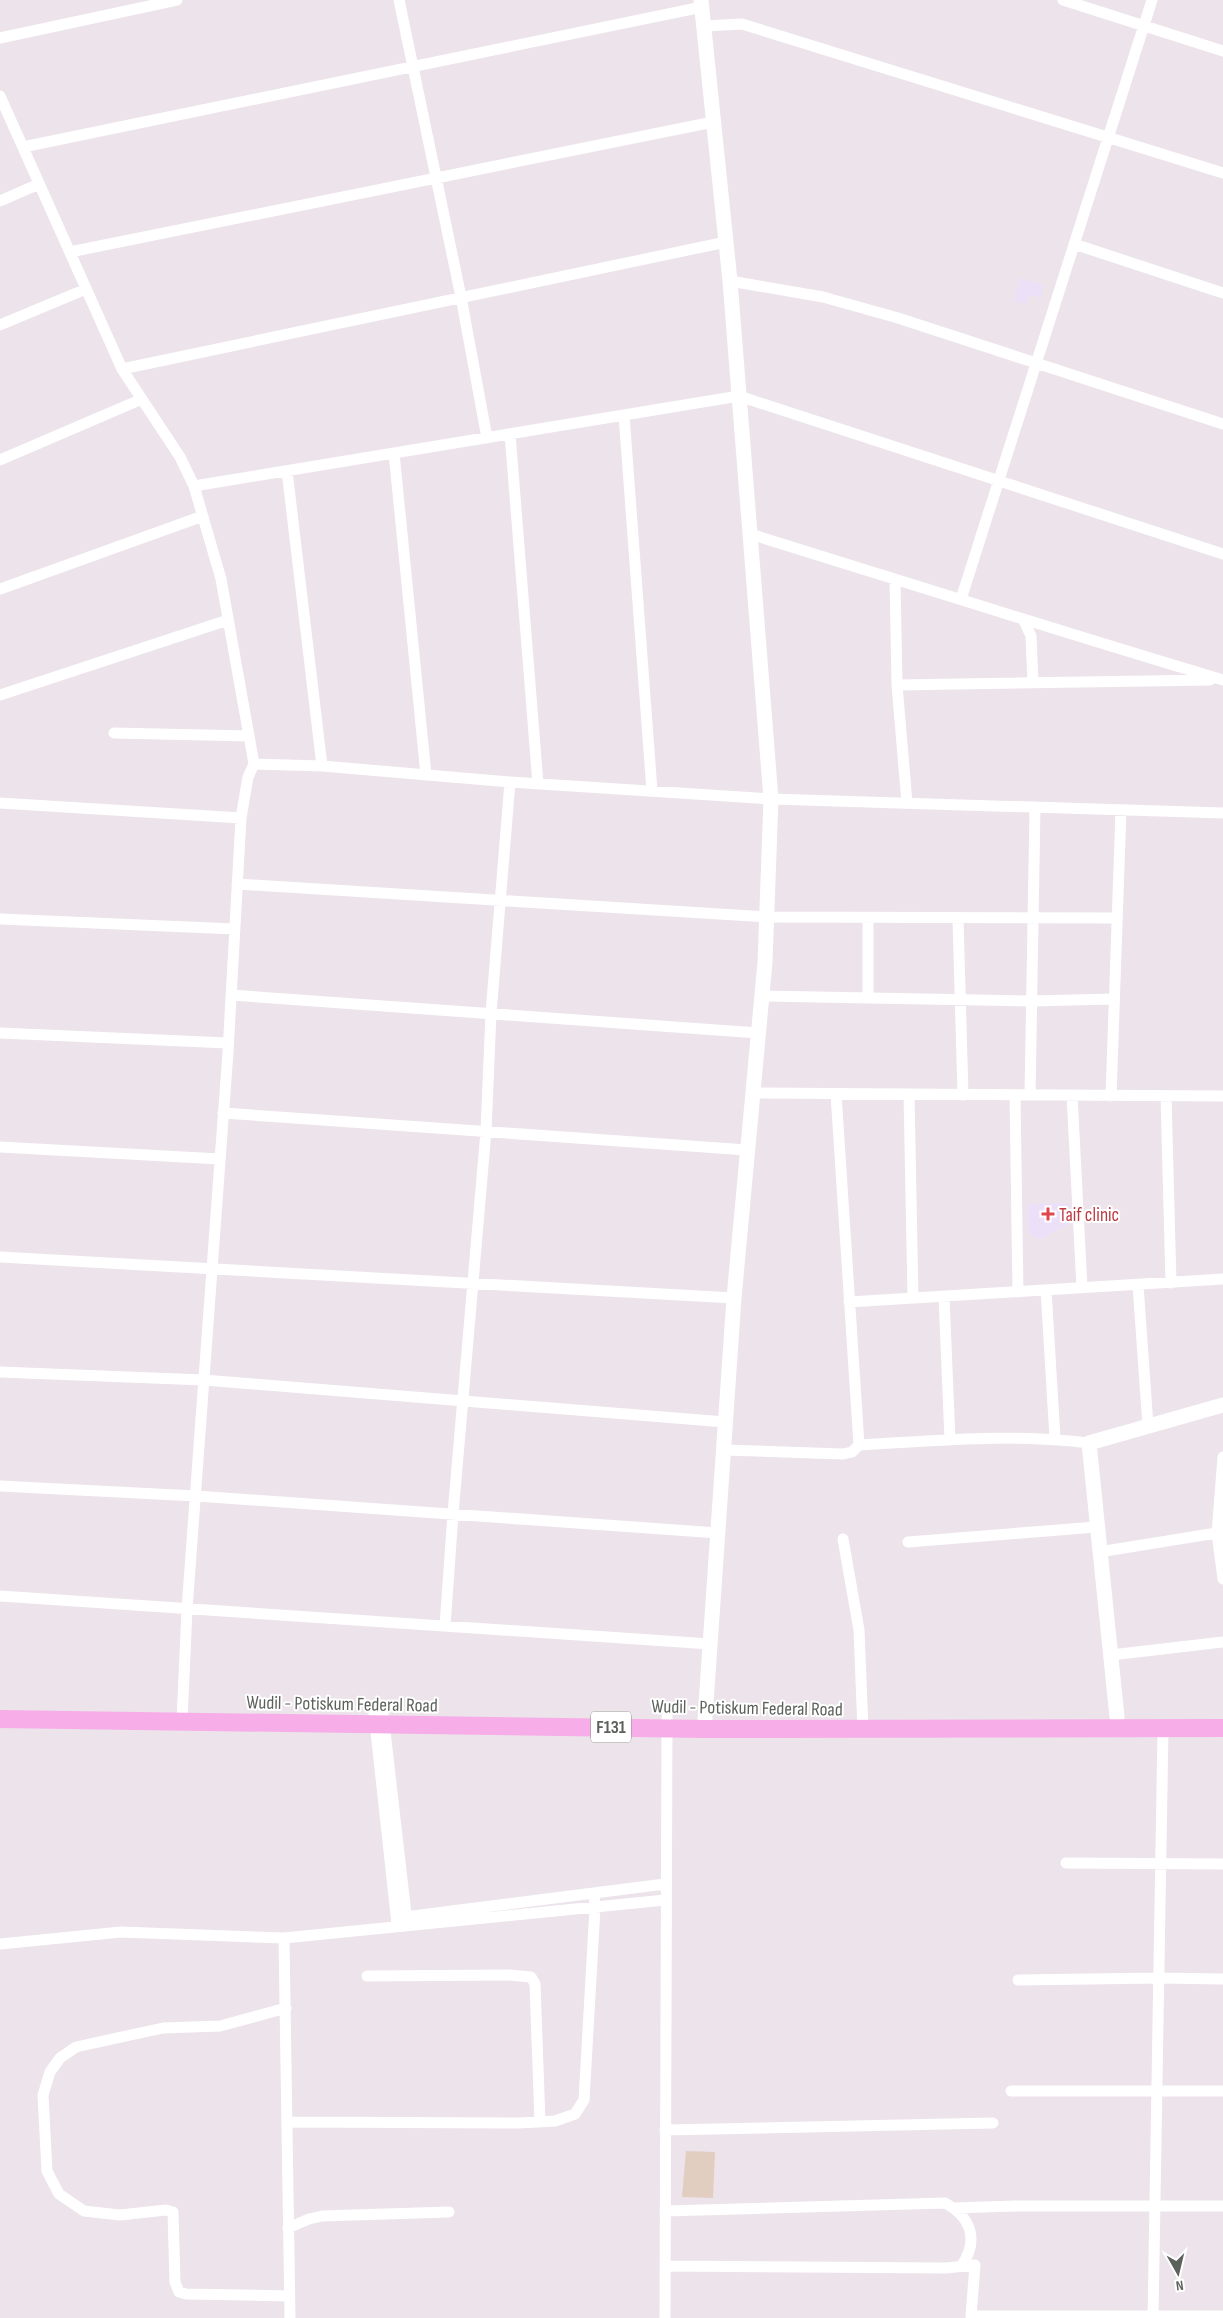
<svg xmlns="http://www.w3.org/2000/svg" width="1223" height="2318" viewBox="0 0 1223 2318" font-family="'Sofia Sans Condensed',sans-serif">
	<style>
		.medical { fill: #ebe0f8 }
		.green { fill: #e2cdc1 }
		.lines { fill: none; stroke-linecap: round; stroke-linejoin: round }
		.street { stroke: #fff; stroke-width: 11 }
		.secondary { stroke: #fff; stroke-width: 15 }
		.primary { stroke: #f7ade7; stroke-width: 18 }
		.health-dot { fill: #e0444e; stroke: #fff; stroke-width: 2 }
		.labels { text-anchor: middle; stroke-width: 4; stroke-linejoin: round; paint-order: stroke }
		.shield { fill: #fff; stroke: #8d918c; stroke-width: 1 }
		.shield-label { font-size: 18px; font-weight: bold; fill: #5c625b }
		.health-label { font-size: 19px; fill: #be3a42; stroke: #fff; text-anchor: start }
		.street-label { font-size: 19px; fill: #5c625b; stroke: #fff }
	</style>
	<rect width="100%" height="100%" fill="#ece3eb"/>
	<!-- medical -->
	<path class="medical" d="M1021,278l22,7 -2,13 -12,-3 -3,9 -12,-3z
		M1068,1203l1,21 -29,15 -12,-6 -1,-29z"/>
	<!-- green -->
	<path class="green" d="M686,2151l29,1 -2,46 -31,-1z"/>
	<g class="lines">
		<!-- street -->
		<path class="street" d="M399,0l62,297 26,141
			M1063,0l160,51
			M704,26l38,-2 481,149
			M0,38l177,-38
			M0,96l122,273 58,88 14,29 27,93 33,185 -6,13 -7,41 -13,234 -41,557 -5,112
			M23,147l679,-140
			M0,201l39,-17
			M1074,244l149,49
			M70,252l643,-130
			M730,281l93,16 75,21 325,106
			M0,325l86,-36
			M122,369l604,-127
			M624,415l28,376
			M510,434l28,350
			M394,453l32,322
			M0,460l142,-61
			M287,471l35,295
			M194,486l545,-90 484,158
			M750,534c158,49 315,99 473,146
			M895,579l2,106 10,118
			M0,589l203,-73
			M961,599l191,-599
			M1024,621l7,15 2,47
			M897,685l313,-5
			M0,695l228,-75
			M114,733l135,3
			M254,764l68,2 188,16 261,17 452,14
			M0,803l241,15
			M237,884l530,33 350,1
			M868,918v80
			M0,919l235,10
			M958,919l5,176
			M231,995l527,38
			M762,996l269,5 83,-2
			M0,1033l228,10
			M752,1093l471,3
			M909,1094l4,204
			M1015,1095l3,197
			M1030,1095l5,-288
			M1072,1095l10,193
			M1111,1096l10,-286
			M1166,1096l5,187
			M223,1113l524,37
			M0,1147l220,12
			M0,1257l734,41
			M1138,1285l10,141
			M1046,1290l9,148
			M944,1297l6,143
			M849,1302l374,-23
			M0,1372l204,8 521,42
			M859,1445c76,-4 154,-12 230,-2
			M723,1450l120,4 9,-2 7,-7 -23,-351
			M1223,1457l-6,76 6,46
			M0,1486l196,10 522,37
			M843,1539l16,91 4,100
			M908,1542l188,-15
			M1099,1552l124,-20
			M0,1596l710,48
			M445,1626l8,-112 33,-383 5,-118 19,-231
			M1111,1655l112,-13
			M374,1714l23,210
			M383,1714l24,209
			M1066,1863l157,1
			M397,1918l268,-34
			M284,1938l6,380
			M0,1944l121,-12 163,6 381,-38
			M367,1976l142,-1 22,2 4,7 5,138
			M1018,1980l141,-2 64,1
			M286,2008l-66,18 -57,2 -87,19 -16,11 -10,14 -7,23 4,76 12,23 25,17 36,4 46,-5 7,2 2,70 4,10 7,2 103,2
			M1011,2091h212
			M287,2122l232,1 36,-2 20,-7 9,-14 11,-192 -1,-15
			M665,2130l328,-7
			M954,2208l61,-2h208
			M665,2211l280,-8c26,14 34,37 17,62
			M288,2228l21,-9 13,-3 127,-4
			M665,2266l281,2 29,-3 -4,51h252
			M665,2318l2,-601
			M1153,2318l10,-589"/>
		<!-- secondary -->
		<path class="secondary" d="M701,0l29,281 41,518 -6,163 -31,336 -29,420
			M1117,1717l-28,-274 134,-38"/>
		<!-- primary -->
		<path class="primary" d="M0,1719l705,10 518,-1"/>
	</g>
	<!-- markers -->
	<path class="health-dot" d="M1045.5 1206.5h5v5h5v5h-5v5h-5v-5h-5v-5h5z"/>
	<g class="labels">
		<!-- shield labels -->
		<rect class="shield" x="591" y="1711.5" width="40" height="31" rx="4"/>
		<g class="shield-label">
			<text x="611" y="1733">F131</text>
		</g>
		<!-- health labels -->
		<g class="health-label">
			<text x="1059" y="1221">Taif clinic</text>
		</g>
		<!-- street labels -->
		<g class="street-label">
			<text transform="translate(342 1703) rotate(1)" y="7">Wudil - Potiskum Federal Road</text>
			<text transform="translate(747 1707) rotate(1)" y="7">Wudil - Potiskum Federal Road</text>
		</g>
	</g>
	<!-- north arrow -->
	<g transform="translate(1178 2273) rotate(172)" stroke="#ffffff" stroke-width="4" paint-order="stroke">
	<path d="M0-4L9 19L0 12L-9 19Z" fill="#5c625b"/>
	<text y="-8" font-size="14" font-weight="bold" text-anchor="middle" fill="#5c625b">N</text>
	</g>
</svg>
